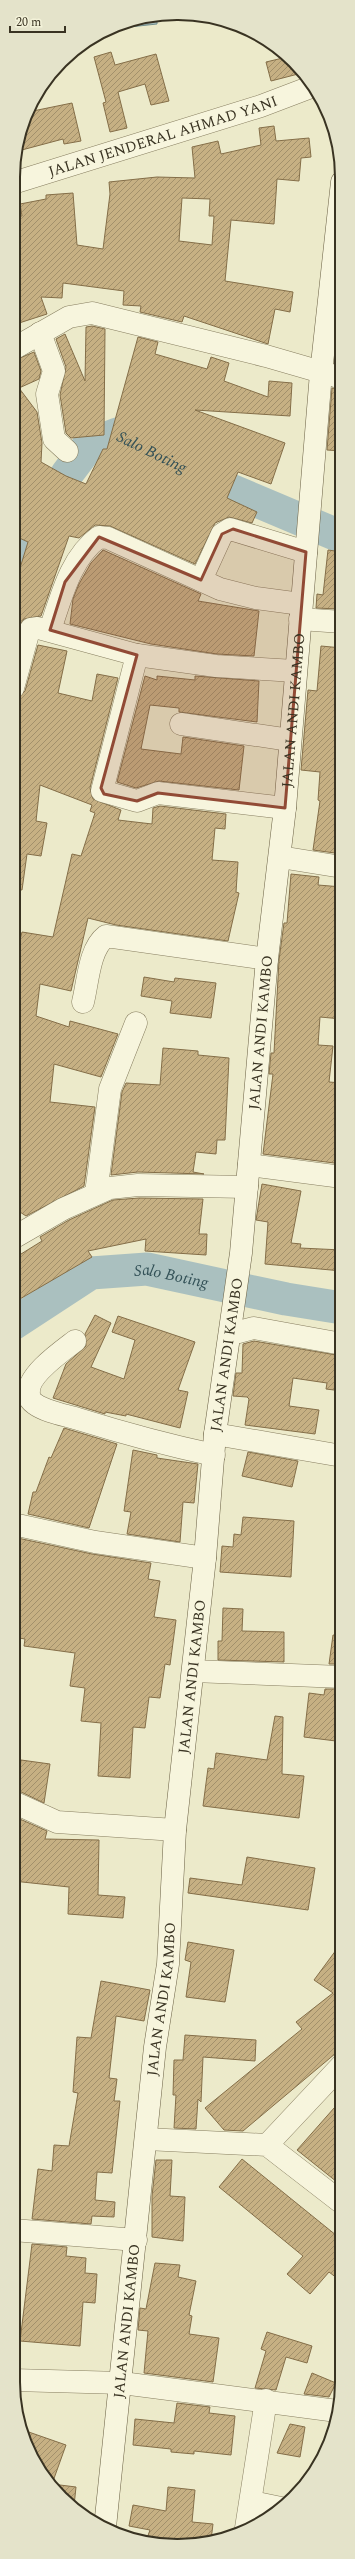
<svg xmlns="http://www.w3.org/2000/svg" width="355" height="2559" viewBox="0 0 355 2559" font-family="Spectral,serif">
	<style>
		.water { fill: url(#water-ripples); stroke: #718f8e }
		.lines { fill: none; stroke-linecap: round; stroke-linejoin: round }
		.river { stroke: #aac0bf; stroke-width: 33 }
		.building { fill: url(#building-hatch); stroke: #846e48; fill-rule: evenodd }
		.street-casing { stroke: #877e60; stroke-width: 23 }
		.secondary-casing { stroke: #695f43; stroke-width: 23 }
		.street { stroke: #f7f5dd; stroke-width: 22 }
		.secondary { stroke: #f7f5dd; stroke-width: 22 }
		.marked { fill: #914a35; fill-opacity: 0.2; stroke: #914a35; stroke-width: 3; stroke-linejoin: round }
		.labels { text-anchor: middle; stroke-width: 3; stroke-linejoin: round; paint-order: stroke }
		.street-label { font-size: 15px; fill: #393322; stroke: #f3f2d9 }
		.water-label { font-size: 16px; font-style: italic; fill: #335157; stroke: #f3f2d9 }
		.rim { fill: none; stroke: #393322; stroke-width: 2 }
	</style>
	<defs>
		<pattern id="water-ripples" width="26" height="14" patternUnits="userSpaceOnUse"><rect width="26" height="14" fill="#aac0bf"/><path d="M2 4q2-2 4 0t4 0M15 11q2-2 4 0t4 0" fill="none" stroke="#8b9d9b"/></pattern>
		<pattern id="building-hatch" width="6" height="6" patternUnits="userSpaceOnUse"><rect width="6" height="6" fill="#c6b083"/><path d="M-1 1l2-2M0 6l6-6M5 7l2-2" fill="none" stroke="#a2906b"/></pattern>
	</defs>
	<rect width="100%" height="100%" fill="#eceaca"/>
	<!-- water -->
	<path class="water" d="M157,17v7l-46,5 14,-7z"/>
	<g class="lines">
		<!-- river -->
		<g class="river">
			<path id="s1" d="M13,560l16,-11 38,-75 22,-29 28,-11 116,57 109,46"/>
			<path id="s2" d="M13,1324l78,-51 56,-4 139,30 56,9"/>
		</g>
	</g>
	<!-- building -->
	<path class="building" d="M111,52l4,13 41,-11 13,47 -18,4 -6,-21 -27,8 9,36 -17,4 -7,-29 3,-1 -12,-45z
		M287,57l7,4 8,12 -31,8 -5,-19z
		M72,103l9,38 -17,3 -1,-5 -45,12 10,-39z
		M274,126l2,15 33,-3 2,19 -10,1 -2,23 -22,-2 -3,45 -43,-4 -6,61 68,11 -3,20 -15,-3 -7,35 -84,-28 -2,6 -42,-10 1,-6 -18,-1 1,-14 -61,-8 -1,15 -21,-1 6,17 -31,10 -3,-8v-100h9l-2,-12 26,-5v-4l27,-2 4,52 26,4 7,-55 -1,-12 48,-5 38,1 -3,-31 26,-6 3,13 40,-9 -2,-17zM182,198l28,1 -1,17h5l-2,29 -33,-4z
		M92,326l13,3 -1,106 -33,3 -5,-5 -6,-38 6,-28 -10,-28 9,-5 20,47 1,-54z
		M138,337l20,5 -3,12 52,15 4,-12 18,6 -5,18 44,16 1,-16 23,2 -2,33 -95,-6 90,33 -14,41 -33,-12 -11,26 30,14 -5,11 -23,-6 -14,6 -20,41 -85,-38 -15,-1 -16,13 -10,-2 -28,80 -17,3 -7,9 -4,12v-49l15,-49 -15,-7v-174l21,-9 7,19 -2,8 -20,9 18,24 5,31 -1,19 25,14 20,8 17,-35h4z
		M332,388l10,2v61l-15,-1z
		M103,550l98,44 -3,7 61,10 -5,45 -37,-2 -66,-10 -81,-20 3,-25 6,-15 12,-21z
		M328,550l14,2v28l-4,29 -22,-1 1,-14 6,1z
		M38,645l29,6 -9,42 34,8 5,-27 21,4 -28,110 3,11 28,11 -3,10 34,4 1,-16 7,-2 66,8 -1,15 -10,-1 -3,32 26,2 -2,30 3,1 -11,48 -112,-16 -28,-7 -17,73 -31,-7 -4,32 33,11 1,-6 48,13 -17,43 -47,-13 -4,38 45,5 -11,79 -58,30 -6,-4 -7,4v-237l4,-28 5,-19 31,5 19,-83 9,2 14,-43 -5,-2 2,-6 -52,-20 -4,36 11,2 -6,33 -14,-2 -5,36 -9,-1v-156l4,-34 8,-8z
		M321,646l21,2 -2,19h2v187l-29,-4 7,-49 -2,-1 2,-28 -19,-2 7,-80 9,1z
		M145,676l12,4v-4l38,4v-4l64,5 -2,41 -78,-10v-4l-29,-3 -9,44 40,5 2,-17 61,9 -5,44 -80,-9 -23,7 -19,-6z
		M291,874l28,3 -1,8 24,2v132l-22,-2 -2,28 15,1 -4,36 13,1v81l-79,-10 10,-80h-4l2,-21h3l5,-93 5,-37h3z
		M144,977l30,5 1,-4 41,5 -5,35 -41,-5 2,-12 -31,-5z
		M163,1048l35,3v4l31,3 -4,82h-8l-1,14 -20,-2 -3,20 11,2 -66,-2 -27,3 11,-83 4,-9 34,2z
		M262,1184l39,7 -10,52 10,1 -1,4 42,2v21l-77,-7 3,-42 -12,-2z
		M139,1198l64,1 -4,35h8l-1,21 -61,-4 1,-12 -58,12 4,6 -79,46v-44l29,-18 -2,-4 29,-17 44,-20z
		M95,1315l16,8 -20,44 33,12 11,-39 -23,-8 6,-16 77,26 -17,48 10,2 -8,36 -54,-14v2l-21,-4v2l-52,-16 13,-34 20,-18 -1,-12z
		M254,1341l88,15v35l-16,-2 1,-6 -34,-5 -4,28 30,4 -4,24 -70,-9 4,-26 -2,-2 -14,-1 3,-23h6l1,-29z
		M64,1428l53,16 -28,84 -61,-14 5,-22h3l13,-35 2,1z
		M133,1450l24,5v3l41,6 -4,39 -11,-1 -3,40 -53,-8 4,-22 -7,-1z
		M248,1452l50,9 -6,26 -50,-11z
		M243,1517l51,4 -3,56 -71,-5 2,-26 11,1 1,-13 7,1z
		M13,1537l79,17 59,9 -3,16 12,2 -6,36 22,3 -6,45 -5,-1 -5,34 -11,-1 -4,31 -12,-1 -3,51 -32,-2 3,-53 -20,-2 4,-33 -15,-2 5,-33 -51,-7 1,-7 -12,-2z
		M223,1608l20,1 -1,22 42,1v30l-66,-2v-19h4z
		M333,1635l9,1v28h-13z
		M325,1689h17l-6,52 -32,-4 5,-44 15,2z
		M275,1716l8,1 -1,57 22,2 -5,42 -96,-12 5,-38 6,1 2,-16 51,7z
		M21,1760l29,4 -6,39 -27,-13z
		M13,1816l34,15 -2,8 54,1 -1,55 27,2 -2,21 -55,-4 1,-27 -56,-6z
		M247,1857l68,11 -7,42 -120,-17 2,-15 52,7z
		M188,1942l46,8 -9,52 -39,-5 5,-35 -6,-2z
		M342,1942v106l-99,83 -19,-1 -19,-22 97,-79 -6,-7 37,-29 -19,-13z
		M101,1981l49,9 -6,31 -28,-5 -7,62 8,1 -3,22h6l-8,72 -15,-1 -2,28 20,2 -1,15 -22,-1 -1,8 -59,-5 6,-50 14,2 2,-26 15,1 9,-53 -5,-1 4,-55 14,1z
		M185,2035l71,5 -1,21 -52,-4 -2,45 -3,-3 -2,30 -22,-1 2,-33h-3l1,-35h9z
		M342,2099v87l-45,-36z
		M242,2159l100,81v42l-13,-10 -19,22 -23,-20 16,-18 -84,-69z
		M156,2160h16l-2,36 15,1 -2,44 -31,-4v-41z
		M32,2244l35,3 -1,9 20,2 -1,15 12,1 -2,29 -12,-1 -3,44 -60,-5z
		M155,2263l25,2 -2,12 18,4 -7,34 3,1 -3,18 30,4 -6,44 -69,-9 4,-42 -10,-1 2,-22 6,1z
		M267,2332l45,14 -5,17 -21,-6 -10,33 -21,-2 11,-37 -5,-2z
		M312,2373l24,10 -7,14 -25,-3z
		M177,2403l33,4 -1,6 26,3 -4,39 -37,-4v3l-23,-2v-3l-38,-4 2,-26 39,4z
		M290,2424l15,3 -5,30 -23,-4z
		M23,2430l43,15 -14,39 24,3 -2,19 -13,-8 -36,-54z
		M168,2487l27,3 -3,32 21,2 -2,16 -44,6 -21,-5 4,-11 -21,-4 4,-21 33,6z"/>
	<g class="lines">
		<!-- street casing -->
		<g class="street-casing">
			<g id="street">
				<path id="s3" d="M13,183l248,-77 50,-19"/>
				<path d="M40,333l14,38 -7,23 7,45 13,12"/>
				<path d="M13,349l56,-32 23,-4 174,43 76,22"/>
				<path d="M201,580l21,-46 8,-5 76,23"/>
				<path d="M300,619l42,3"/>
				<path d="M50,630c11,-32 20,-72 49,-93l9,1 112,51 36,9 45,6"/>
				<path d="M137,655l-35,136 35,10 21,-8 127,15"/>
				<path d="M13,688l15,-54 3,-5 7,-1 99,27 79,11 79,5"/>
				<path d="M181,724l109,16"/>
				<path d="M280,857l62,10"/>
				<path d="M83,1002c5,-20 6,-53 23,-66l161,23"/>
				<path d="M249,1165l93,12"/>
				<path d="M96,1193l14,-104 26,-66"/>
				<path d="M13,1238l50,-29 47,-21 28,-3 109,2"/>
				<path d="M231,1334l23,-6 88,16"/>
				<path d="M75,1341c-13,10 -49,35 -46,53 0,5 2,7 6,10 11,8 30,11 43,15 45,14 89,26 136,36"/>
				<path d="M215,1434l127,22"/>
				<path d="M13,1524l82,18 110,16"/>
				<path d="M193,1671l149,6"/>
				<path d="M13,1802l44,20 118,8"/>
				<path d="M146,2139l121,6 75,58"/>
				<path d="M267,2145l75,-80"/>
				<path d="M13,2230l123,10"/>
				<path d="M13,2380l109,3 215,28"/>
				<path d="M252,2502l29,6"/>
				<path d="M246,2528l20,-128"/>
			</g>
		</g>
		<!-- secondary casing -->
		<g class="secondary-casing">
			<g id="secondary">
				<path id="s4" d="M105,2527l50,-480 13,-83 7,-134 30,-272 10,-124 26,-181 26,-294 18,-151 36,-435 21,-191"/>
			</g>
		</g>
		<!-- street -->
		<use href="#street" class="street"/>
		<!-- secondary -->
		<use href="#secondary" class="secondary"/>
	</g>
	<!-- marked area -->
	<path class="marked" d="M233,529l73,23 -21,256 -127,-15 -21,8 -33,-7 -3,-6 36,-133 -87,-25 15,-48 34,-45 102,43 21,-46z"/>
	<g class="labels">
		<!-- street labels -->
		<g class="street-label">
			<text dy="5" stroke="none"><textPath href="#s3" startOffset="157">JALAN JENDERAL AHMAD YANI</textPath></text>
			<text dy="5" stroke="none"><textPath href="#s4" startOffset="1827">JALAN ANDI KAMBO</textPath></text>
			<text dy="5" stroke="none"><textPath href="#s4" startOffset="1503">JALAN ANDI KAMBO</textPath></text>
			<text dy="5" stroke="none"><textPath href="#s4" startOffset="1179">JALAN ANDI KAMBO</textPath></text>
			<text dy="5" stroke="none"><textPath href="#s4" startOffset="855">JALAN ANDI KAMBO</textPath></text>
			<text dy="5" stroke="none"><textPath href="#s4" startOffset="531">JALAN ANDI KAMBO</textPath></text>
			<text dy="5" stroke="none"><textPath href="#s4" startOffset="207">JALAN ANDI KAMBO</textPath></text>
		</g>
		<!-- water labels -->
		<g class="water-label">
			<text dy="6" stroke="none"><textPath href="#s1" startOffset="209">Salo Boting</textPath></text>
			<text dy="6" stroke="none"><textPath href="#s2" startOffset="174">Salo Boting</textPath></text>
		</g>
	</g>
	<!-- crop -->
	<path d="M0 0H355V2559H0ZM177 20H178A157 157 0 0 1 335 177V2382A157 157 0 0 1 178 2539H177A157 157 0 0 1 20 2382V177A157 157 0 0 1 177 20Z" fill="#e4e3ca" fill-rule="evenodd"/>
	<path class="rim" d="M177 20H178A157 157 0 0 1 335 177V2382A157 157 0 0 1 178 2539H177A157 157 0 0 1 20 2382V177A157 157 0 0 1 177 20Z"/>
	<!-- scale -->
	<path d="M10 26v6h55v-6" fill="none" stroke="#393322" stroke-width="2"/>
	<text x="16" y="26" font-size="12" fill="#393322" stroke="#f3f2d9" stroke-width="3" paint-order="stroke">20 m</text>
</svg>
